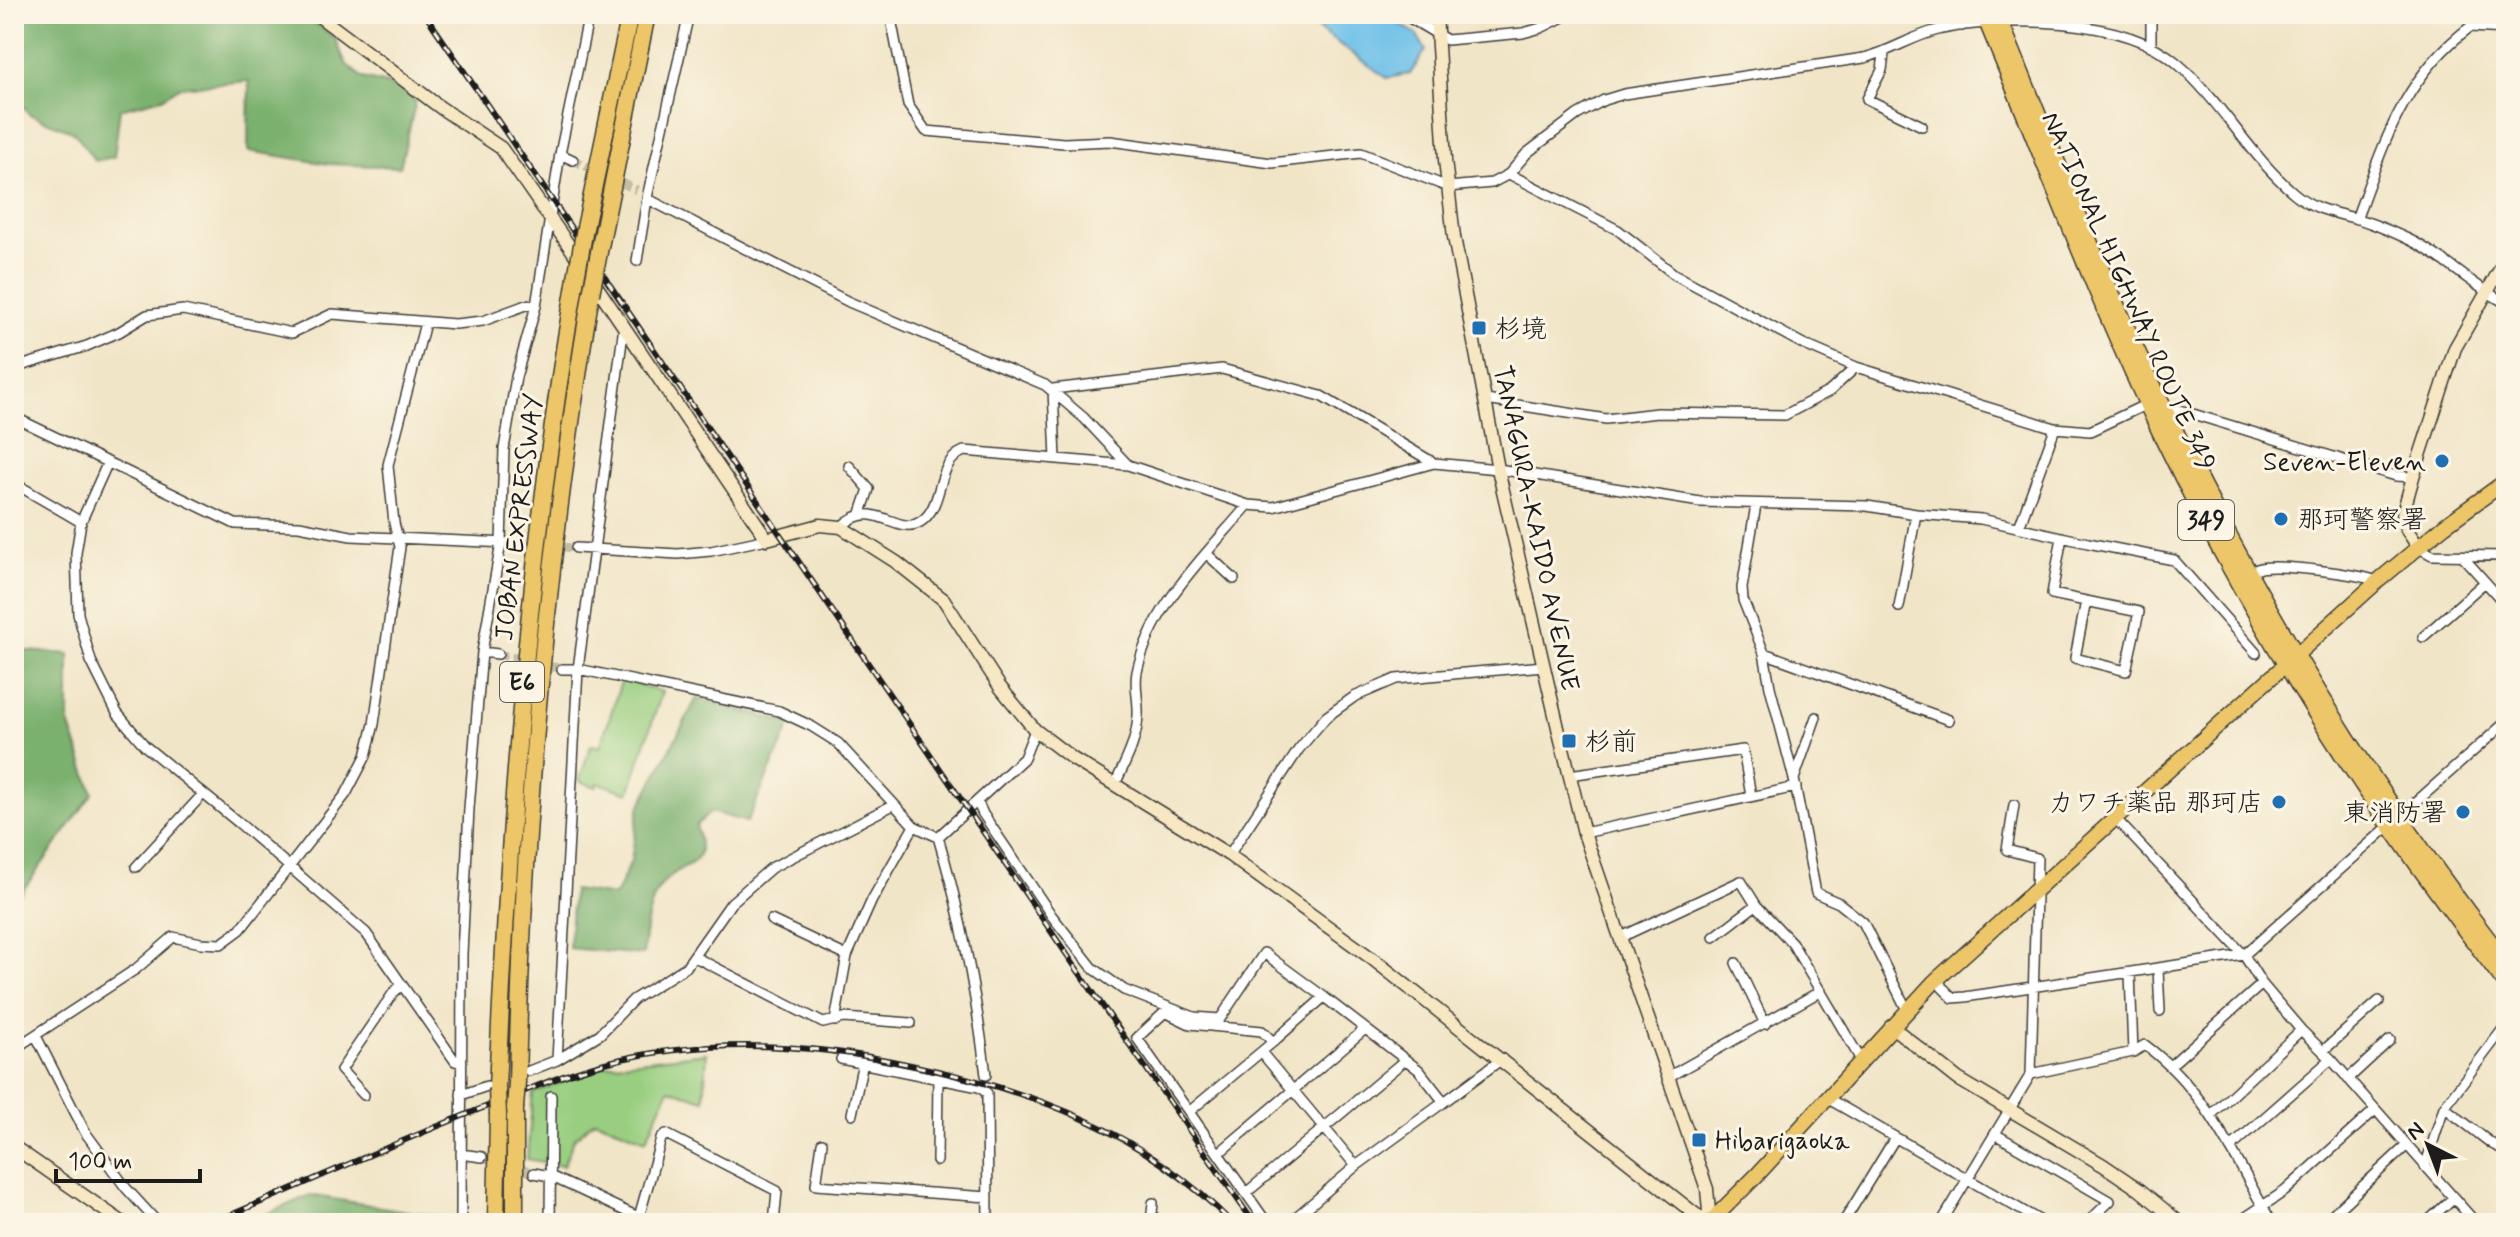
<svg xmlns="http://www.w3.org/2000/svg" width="2520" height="1237" viewBox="0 0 2520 1237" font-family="Mynerve,'Klee One',sans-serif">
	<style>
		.green { fill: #99ce80; stroke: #5a754e; stroke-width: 2 }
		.forest { fill: #7ab16e; stroke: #4b6645; stroke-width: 2 }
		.water { fill: #6dc0e9; stroke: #446e82; stroke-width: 2 }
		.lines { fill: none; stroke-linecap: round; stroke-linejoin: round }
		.street-tunnel { stroke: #c6bda5; stroke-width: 9; stroke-dasharray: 9 4.5; stroke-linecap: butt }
		.street-casing { stroke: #3c3a36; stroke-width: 12 }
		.secondary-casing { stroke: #3c3a36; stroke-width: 15 }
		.primary-casing { stroke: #3c3a36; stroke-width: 17 }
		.highway-casing { stroke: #3c3a36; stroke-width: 19 }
		.street { stroke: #fff; stroke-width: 9 }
		.secondary { stroke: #f7e8c3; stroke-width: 12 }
		.primary { stroke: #ecc669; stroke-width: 14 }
		.highway { stroke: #ecc669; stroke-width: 16 }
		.rail-casing { stroke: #1c1c1c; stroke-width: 6 }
		.rail { stroke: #fcf5e5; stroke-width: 3; stroke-dasharray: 9; stroke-linecap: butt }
		.highway-bridge-casing { stroke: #3c3a36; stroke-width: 19; stroke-linecap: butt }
		.highway-bridge { stroke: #ecc669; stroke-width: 16 }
		.poi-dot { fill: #1f6fb2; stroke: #fcf5e5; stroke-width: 3 }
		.labels { text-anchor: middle; stroke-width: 6; stroke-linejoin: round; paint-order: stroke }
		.shield { fill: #fcf5e5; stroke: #5f5d58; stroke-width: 2 }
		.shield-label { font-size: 24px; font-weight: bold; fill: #1c1c1c }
		.street-label { font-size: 26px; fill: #1c1c1c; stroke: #fcf5e5 }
		.poi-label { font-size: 26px; fill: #1c1c1c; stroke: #fcf5e5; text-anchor: start }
	</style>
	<rect width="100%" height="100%" fill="#fcf5e5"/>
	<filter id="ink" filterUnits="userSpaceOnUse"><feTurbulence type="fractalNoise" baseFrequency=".0125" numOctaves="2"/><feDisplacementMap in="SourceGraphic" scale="16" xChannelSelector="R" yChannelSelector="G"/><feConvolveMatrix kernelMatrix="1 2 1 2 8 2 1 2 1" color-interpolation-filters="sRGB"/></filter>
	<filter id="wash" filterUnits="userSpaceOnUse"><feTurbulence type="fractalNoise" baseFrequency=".006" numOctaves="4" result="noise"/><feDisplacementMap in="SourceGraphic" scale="32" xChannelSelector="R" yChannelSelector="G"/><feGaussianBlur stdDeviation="1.8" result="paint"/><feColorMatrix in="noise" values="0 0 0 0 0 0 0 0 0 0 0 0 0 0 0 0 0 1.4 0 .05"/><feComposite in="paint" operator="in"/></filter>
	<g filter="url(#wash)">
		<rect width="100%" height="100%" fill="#f1e5c7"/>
		<!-- green -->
		<path class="green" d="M622,679l40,13 -33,101 -31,-10 -2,4 -17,-6 12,-36 9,2z
			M707,1053l-3,47 -35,-11 -23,51 -51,-20 -21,19 -11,27 -36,-7 6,-66 73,-28z"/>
		<!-- forest -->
		<path class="forest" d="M14,14h288l33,24 11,26 17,14 35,9 18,14 -16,66 -71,-3 -81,-13 1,-70 -70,6 -17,11 -42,11 -6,48 -19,4 -21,-29 -45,-18 -15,-21z
			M14,650l55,4v69l24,70 -79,110z
			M697,698l94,26 -44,98 -36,-10 -15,13c13,46 -7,31 -32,57 -16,17 -19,50 -21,73l-74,-7 4,-58 42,6 16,-35 8,-53z
			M310,1195l138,23 1,5h-203z"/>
		<!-- water -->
		<path class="water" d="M1297,14h87l32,20 10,16 -16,24 -23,4z"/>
	</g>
	<g filter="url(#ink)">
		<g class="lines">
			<!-- street-tunnel -->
			<path class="street-tunnel" d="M573,160l64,30
				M508,543l68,5
				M498,654l64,15
				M482,1157l52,16"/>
			<!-- street casing -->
			<g class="street-casing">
				<path id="street" d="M890,14l18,91 18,26 138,12 46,-2 162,22 89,-10 87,34 44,-4 17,-9 18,-21 50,-38 27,-15 20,-6 240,-36c26,-6 48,-22 74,-28 65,-15 186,-13 239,33 44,38 72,92 117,130 19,16 37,19 60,25 19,5 39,14 56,22 35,17 62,46 96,63
					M1403,14l44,26 76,-7 18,-5 28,-14
					M1954,14l8,12
					M2151,14v31
					M1884,54l-2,16 -15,29 55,27
					M560,154l13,6
					M1509,174l109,56 56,44 131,71 51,22 199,61 35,3 57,-27 36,7 213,65 17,1
					M648,199l201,103 196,83 39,33 44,47
					M2356,219c29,-77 46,-140 114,-192l36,2
					M637,261l11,-68 41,-179
					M14,368l73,-22 32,-14 28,-17 36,-5 109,23 40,-19 123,10 28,-3 43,-16 10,1
					M1486,400l120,19 51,-6 128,2 45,-24 26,-24
					M14,417l221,107 64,2 52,10 157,7
					M1056,459l-3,-70 169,-20 99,27 113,67
					M108,462l-27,60 -5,31 1,28 1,33 13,47 26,52 28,33 94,77 127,110 89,128 6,1
					M849,466l20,23 -8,24
					M14,483l67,39
					M1756,505l-14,83 1,12 21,53 6,34 24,92 22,114 23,10 24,19 44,88
					M841,527c33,-33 57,13 82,-7 22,-18 12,-57 41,-69l164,14 120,40 25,2 161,-44 64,6 202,33 167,4 49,8 65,5 107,24 86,17 82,93
					M2019,527l36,-99
					M2062,537l-10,57 87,18 -13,59 -51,-13 11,-57
					M576,548l102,6 33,-3 56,-12
					M2419,548l13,7 74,1
					M1207,554l27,25
					M2462,556l44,49
					M2249,573c4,-2 7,-4 12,-5 21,-4 96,6 117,13
					M1899,607l17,-93
					M2423,637l62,-55
					M482,652l16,2
					M1764,653l185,67
					M562,669h16l201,42 32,15 27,17 76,83 24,11c24,79 38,157 48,238
					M1569,775l174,-25 8,46
					M1794,779l22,-62
					M1115,784c11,-23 22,-43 23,-69 1,-14 -4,-29 -1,-43 14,-66 69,-117 111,-167
					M977,801l6,13 69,102 41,52 31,22 70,27 26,2 44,-66 60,44
					M2014,805l-7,45 30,8 -6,216
					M2114,817l130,138 18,29 39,46 30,29 145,164
					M1584,833l212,-46
					M938,837l86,-79 11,-28
					M1229,855l70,-106 27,-32 28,-20 42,-18 148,-13
					M136,867l67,-73
					M771,920l76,36
					M1714,937l42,-32
					M1619,938l122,-57 15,24 36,38 69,117
					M695,957l128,66 21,-5 67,5
					M1736,963l29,61
					M2158,969l2,42
					M2130,973l3,79
					M1938,979l4,8 11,11 12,-1 279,-42 262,-233
					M835,1021l12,-65 25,-56 42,-74
					M36,1036l49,96 41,56 32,35
					M14,1049l122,-80 37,-32 28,6 20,1 19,-14 106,-136 20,-38 8,-32 26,-177 -6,-24 -6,-58 37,-142
					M2323,1051l56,-50
					M1261,1052l95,114
					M841,1059l138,28 8,6 1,130
					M557,1060l43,-26 34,-35 52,-32 45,-64 40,-35 122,-63
					M2171,1065l91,-81
					M529,1071l28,-11 21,-391 46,-343
					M1668,1077l153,-86
					M2348,1079l42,-39
					M364,1095l-23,-25 53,-78 7,-6
					M461,1095l26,-9
					M1827,1098l217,125
					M1444,1102l58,-43
					M2444,1107l48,37 14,7
					M1190,1111l83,-69
					M852,1114l11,-52
					M2211,1115l90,-85
					M1995,1134l115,67 -23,22
					M822,1143l-6,42 172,12
					M2230,1148l101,-89
					M1219,1153l146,-124
					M461,1154l21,3
					M937,1161l1,-83
					M2425,1167l19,-60 62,-82
					M534,1173l16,3 101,47
					M1246,1193l159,-133
					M639,1217l22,-78 5,-5 111,57 -3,32
					M461,1223l1,-269 7,-146 13,-156 19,-109 3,-94 12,-72 20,-71 24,-152 29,-140
					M550,1223l1,-127
					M1151,1223l2,-20
					M1267,1223l-130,-185 28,-26 25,12 72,7 11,11 51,-45 95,73 25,32 -88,64 -67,57
					M1843,1223l52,-85
					M1941,1223l90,-149 102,-22 12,-7c63,47 89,112 127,178
					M2237,1223l48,-32 89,-80
					M2323,1223l83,-77
					M2426,1223l27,-25
					M2500,1223l6,-6"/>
			</g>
			<!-- secondary casing -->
			<g class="secondary-casing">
				<path id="secondary" d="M316,14l125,94 60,40 80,115
					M1436,14l9,146 9,77 44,232 61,263 25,101 123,356 3,34
					M591,278l176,261 53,-14 21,2 55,35 48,38 56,87 35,43 38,29 156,96 145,105 321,254 15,8
					M2419,548l-12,-18 -4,-17 10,-36 42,-129 51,-89
					M1891,1026l67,53 145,86 37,25 40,33
					M14,1147l109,76"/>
			</g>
			<!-- primary casing -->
			<g class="primary-casing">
				<path id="primary" d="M1709,1223l49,-49 176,-192 444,-401 66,-55 62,-45"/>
			</g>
			<!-- highway casing -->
			<g class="highway-casing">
				<path id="highway" d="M1984,14c59,141 112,285 179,423 93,194 211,376 343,546
					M1997,14c54,132 104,266 167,395 94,195 208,383 342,554
					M585,228l45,-214
					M600,247l47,-233
					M517,1082c6,-265 30,-527 74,-788
					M497,1088c12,-272 32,-542 79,-810
					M496,1223l2,-108
					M515,1223v-115"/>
			</g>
			<!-- street -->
			<use href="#street" class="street"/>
			<!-- secondary -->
			<use href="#secondary" class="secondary"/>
			<!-- primary -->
			<use href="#primary" class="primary"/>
			<!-- highway -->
			<use href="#highway" class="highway"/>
			<!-- rail casing -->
			<g class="rail-casing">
				<path id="rail" d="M425,14l649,951 180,258
					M212,1223c90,-38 178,-78 268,-114 41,-16 82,-35 125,-46 102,-26 205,-20 306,2 123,26 231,66 321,158"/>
			</g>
			<!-- rail -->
			<use href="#rail" class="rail"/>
			<!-- highway-bridge casing -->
			<g class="highway-bridge-casing">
				<path id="highway-bridge" d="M576,278l9,-50
					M591,294l9,-47
					M497,1088l1,27
					M515,1108l2,-26"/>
			</g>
			<!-- highway-bridge -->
			<use href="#highway-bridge" class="highway-bridge"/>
		</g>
	</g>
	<!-- markers -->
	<g class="poi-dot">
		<rect x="1471" y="320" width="16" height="16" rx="4"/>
		<circle cx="2442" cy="461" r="8"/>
		<circle cx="2281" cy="519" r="8"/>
		<rect x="1561" y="733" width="16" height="16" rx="4"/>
		<circle cx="2279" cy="802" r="8"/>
		<circle cx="2463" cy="812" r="8"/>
		<rect x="1691" y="1132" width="16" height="16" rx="4"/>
	</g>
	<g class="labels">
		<!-- shield labels -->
		<g class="shield">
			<rect x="2178" y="500" width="56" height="40" rx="6"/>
			<rect x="500" y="662" width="44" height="40" rx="6"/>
		</g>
		<g class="shield-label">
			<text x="2206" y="528">349</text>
			<text x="522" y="690">E6</text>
		</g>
		<!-- street labels -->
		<g class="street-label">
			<text transform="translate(2129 291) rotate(66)" y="9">NATIONAL HIGHWAY ROUTE 349</text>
			<text transform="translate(518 517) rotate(-83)" y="9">JOBAN EXPRESSWAY</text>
			<text transform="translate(1537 528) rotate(78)" y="9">TANAGURA-KAIDO AVENUE</text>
		</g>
		<!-- poi labels -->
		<g class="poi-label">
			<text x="1495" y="337">杉境</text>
			<text x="2426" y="470" text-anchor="end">Seven-Eleven</text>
			<text x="2297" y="528">那珂警察署</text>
			<text x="1585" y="750">杉前</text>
			<text x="2263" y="811" text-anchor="end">カワチ薬品 那珂店</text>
			<text x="2447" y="821" text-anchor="end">東消防署</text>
			<text x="1715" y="1149">Hibarigaoka</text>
		</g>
	</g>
	<!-- margin -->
	<rect width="2520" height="1237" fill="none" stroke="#fcf5e5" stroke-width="48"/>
	<!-- north arrow -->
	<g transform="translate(2428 1145) rotate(318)" stroke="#fcf5e5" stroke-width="6" paint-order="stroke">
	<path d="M0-6L14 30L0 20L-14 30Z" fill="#1c1c1c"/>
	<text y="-12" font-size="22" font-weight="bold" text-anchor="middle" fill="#1c1c1c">N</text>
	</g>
	<!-- scale -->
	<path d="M56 1169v12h144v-12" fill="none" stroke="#1c1c1c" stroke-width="4"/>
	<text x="68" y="1169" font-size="24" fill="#1c1c1c" stroke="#fcf5e5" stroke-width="6" paint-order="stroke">100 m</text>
</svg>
